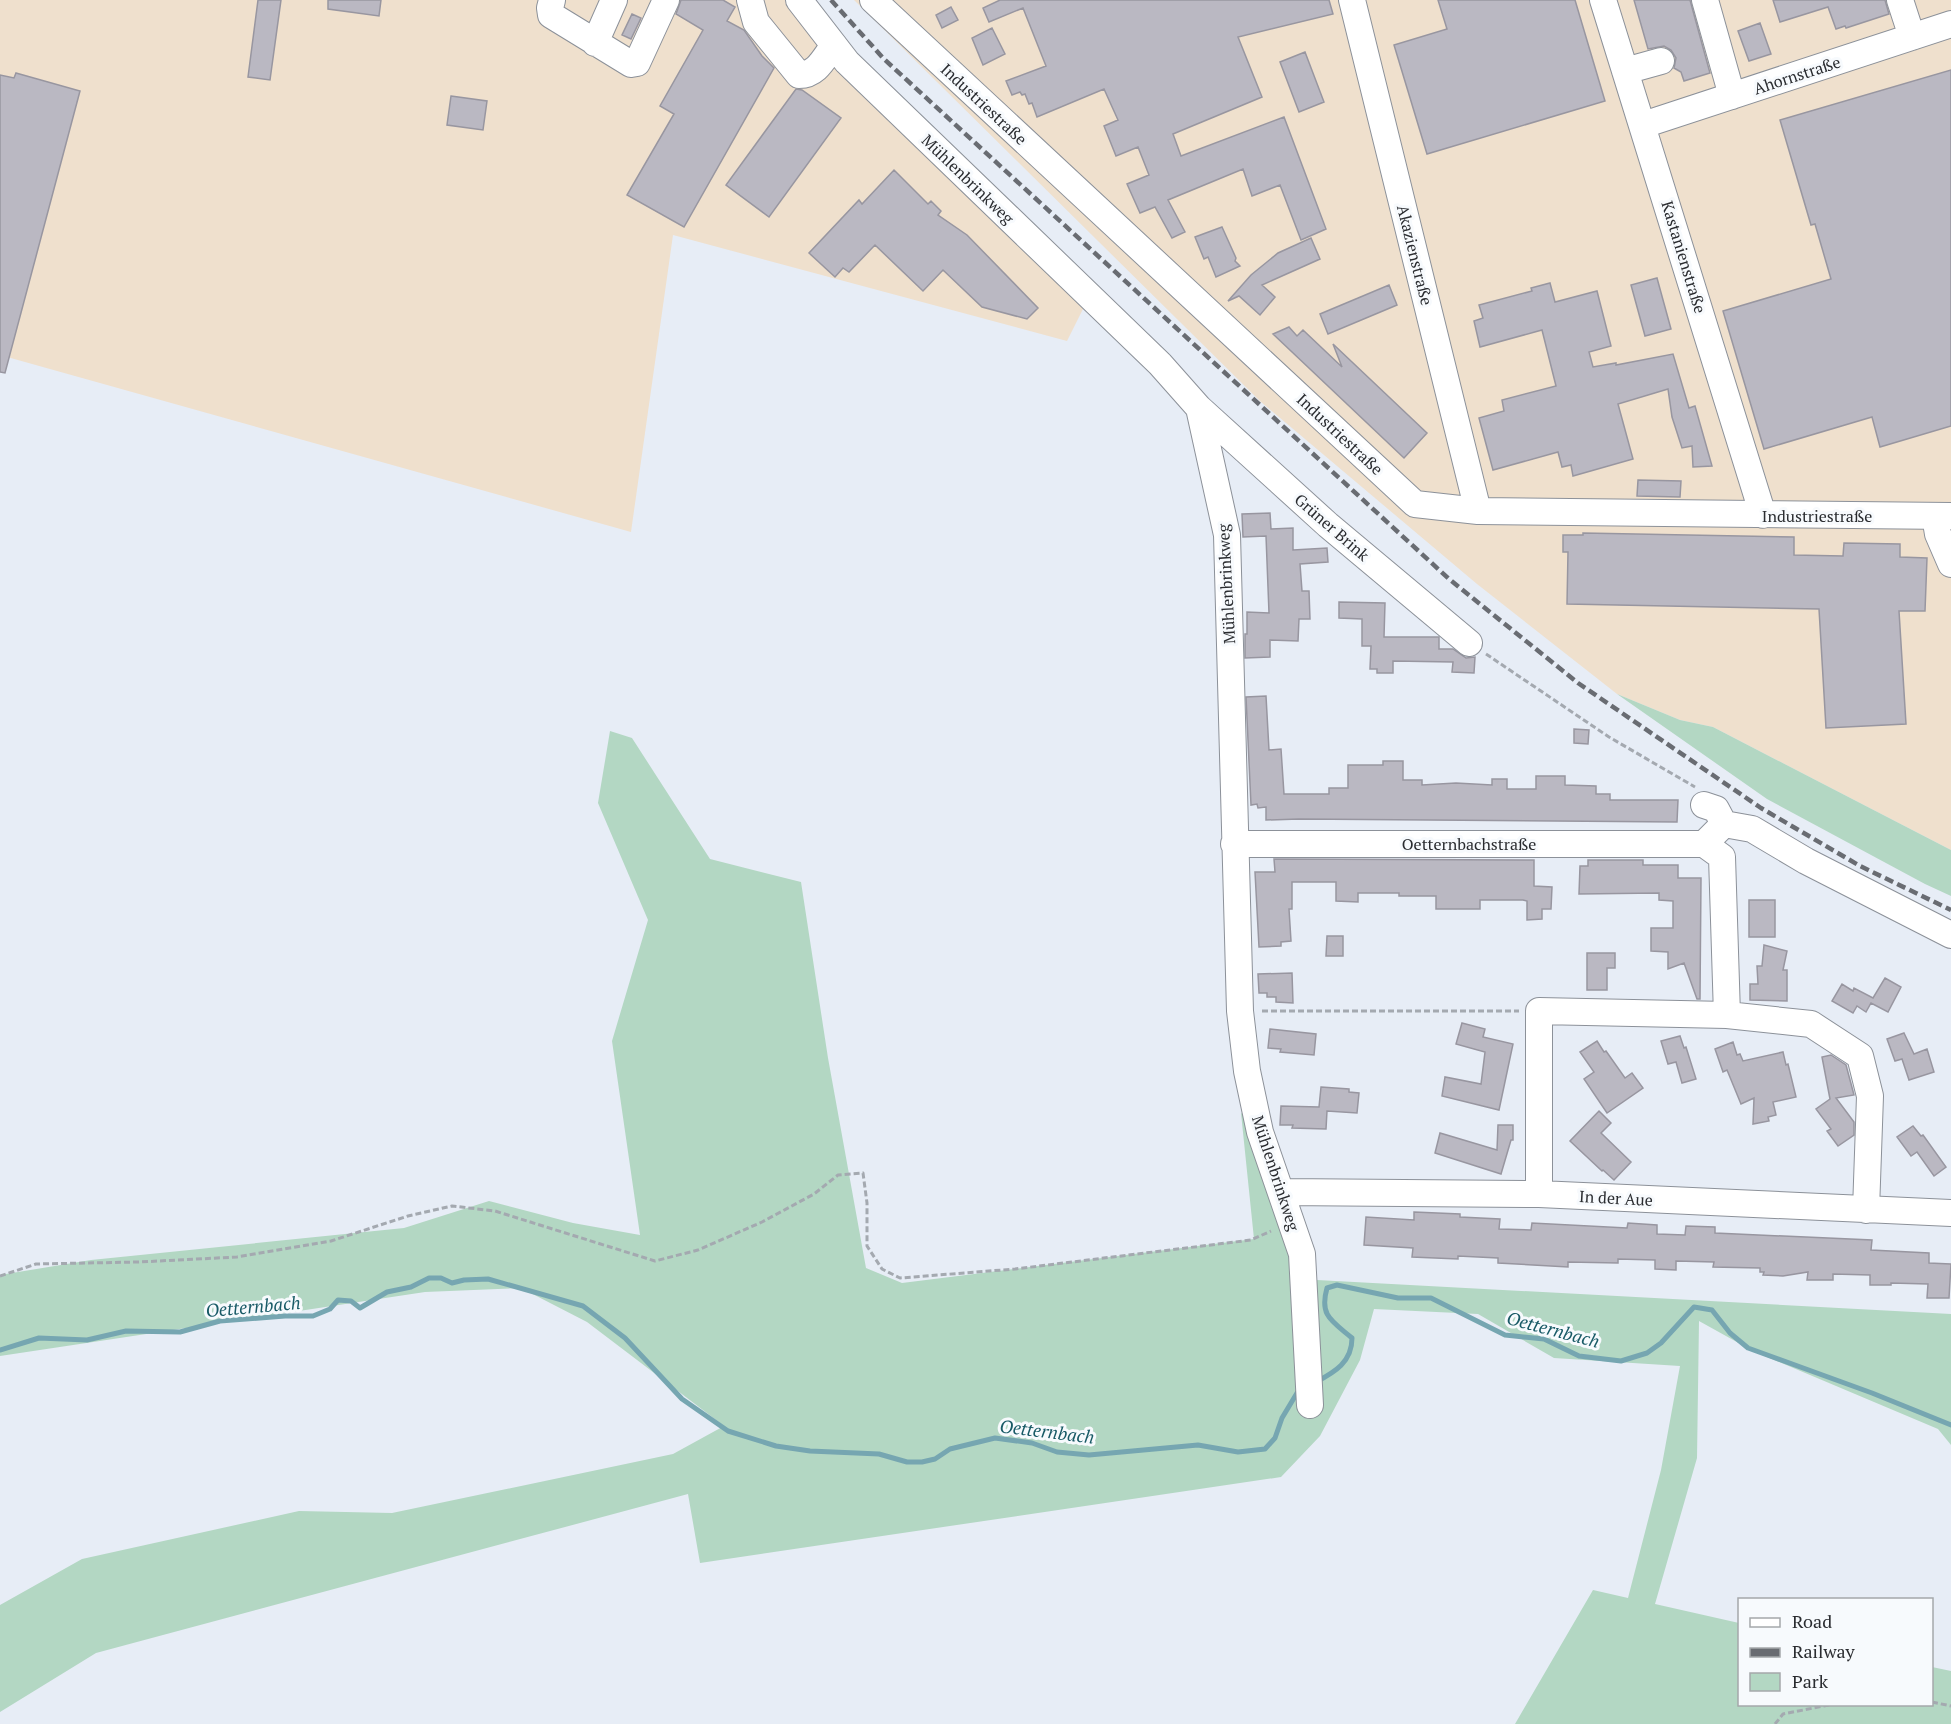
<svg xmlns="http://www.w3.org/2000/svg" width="1951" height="1724" viewBox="0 0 1951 1724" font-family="'PT Serif',serif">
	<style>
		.industrial { fill: #efe0cd }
		.green { fill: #b3d7c3 }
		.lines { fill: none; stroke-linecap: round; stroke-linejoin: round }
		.stream { stroke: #76a6b1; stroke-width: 5 }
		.building { fill: #bab8c2; stroke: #9896a0; stroke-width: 1.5 }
		.minor-casing { stroke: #8c9199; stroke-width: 28 }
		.path { stroke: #a4a9b0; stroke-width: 3; stroke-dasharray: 6 3; stroke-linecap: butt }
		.minor { stroke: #fff; stroke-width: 26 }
		.rail { stroke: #696c72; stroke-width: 4.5; stroke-dasharray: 9 4.5; stroke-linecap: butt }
		.labels { text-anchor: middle; stroke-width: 6; stroke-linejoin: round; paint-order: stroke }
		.street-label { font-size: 16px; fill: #2a2c30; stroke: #f7fafd }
		.water-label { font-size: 18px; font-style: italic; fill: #185a66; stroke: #f7fafd }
	</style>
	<rect width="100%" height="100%" fill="#e7edf6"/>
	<!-- industrial -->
	<path class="industrial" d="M0,0h801l287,299 -21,42 -394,-106 -42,297 -631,-177z
		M854,0h1097v850l-238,-123 -33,-7 -63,-26 -140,-110 -216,-182z"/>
	<!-- green -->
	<path class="green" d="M1617,694l63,26 33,7 238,123v46l-26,-12 -158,-85z
		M610,731l22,7 78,121 91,23 27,176 38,210 36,15 352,-44 -13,-126 14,11 28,103 34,53 634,34v131l-13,-16 -185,-78 -54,-30 -2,137 -42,146 84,19 1,81h192v-37l19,4v53h-436l78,-134 35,8 33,-128 19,-104 -126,-8 -76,-44 -104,-5 -14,51 -40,76 -39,41 -581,86 -12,-69 -592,159 -96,59v-107l82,-46 217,-48 93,2 281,-59 51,-28 -137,-104 -66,-34 -96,4 -425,64v-81l91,-15 313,-32 85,-27 84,22 67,12 -28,-194 36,-121 -50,-117z"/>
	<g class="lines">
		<!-- stream -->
		<path class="stream" d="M0,1350l39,-12 48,2 39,-9 54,1 40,-11 65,-5h28l17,-7 8,-9 13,1 9,7 27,-16 24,-5 18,-9h12l11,5 12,-3 24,-1 95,27 42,32 57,61 46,32 48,15 34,5 69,3 28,8h15l13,-3 15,-10 45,-11 37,5 25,9 32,3 109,-10 40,7 27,-3 10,-11 7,-20 15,-25 5,-3
			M1316,1382c19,-10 36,-20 36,-44 -20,-17 -33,-22 -25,-50l10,-3 61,13h33l74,37 39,4 35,17 42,5 26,-8 14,-10 33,-36 18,3 18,23 18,15 124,45 79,32"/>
	</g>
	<!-- building -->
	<path class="building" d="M258,0h23l-11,80 -22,-3z
		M328,0h53l-2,16 -51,-7z
		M681,0h42l12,7 -8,14 17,9 18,26 12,12 -90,159 -57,-32 47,-81 -14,-8 43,-76 -27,-16z
		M1000,0h329l4,14 -95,23 24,60 -89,37 8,22 103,-39 42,112 -25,11 -21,-55 -28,11 -9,-27 -75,31 17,32 -13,6 -17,-31 -15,6 -13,-29 22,-9 -11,-28 -22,9 -12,-30 14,-6 -14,-31 -67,28 -5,-14 -3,1 -4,-10 -3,1 -2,-3 -8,3 -6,-14 40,-15 -23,-58 -34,14 -6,-14z
		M1438,0h137l30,101 -178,53 -33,-109 53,-16z
		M1634,0h56l20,73 -26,8 -3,-9 -7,-4 2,-10 -5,-8 -7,-4 -16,3z
		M1773,0h112l4,14 -43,14 -1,-2 -9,3 -8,-22 -48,15z
		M951,7l7,13 -16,8 -6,-13z
		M632,14l9,4 -10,21 -9,-4z
		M1760,23l11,31 -22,7 -11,-30z
		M992,28l13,26 -22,11 -11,-27z
		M1305,52l19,50 -25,10 -19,-50z
		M1951,70v356l-71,21 -8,-30 -108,32 -41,-138 108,-32 -16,-55 -4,1 -31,-105z
		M16,73l64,18 -75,282 -5,-1v-297l14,3z
		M796,89l6,1 39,28 -72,99 -43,-32z
		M451,96l36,5 -4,29 -36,-5z
		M894,170l34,34 3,-3 10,10 -3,4 29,20 71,73 -11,11 -45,-12 -39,-37 -20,21 -48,-46 -26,27 -6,-4 -8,9 -26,-24 50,-53 3,4z
		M1222,227l14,31 -1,3 5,5 -24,11 -8,-20 -4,2 -9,-22z
		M1311,238l9,21 -58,26 13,12 -15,18 -21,-19 -11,5 23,-26 27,-22z
		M1657,278l14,51 -26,7 -14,-51z
		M1550,283l5,19 42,-11 14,55 -22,6 4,15 23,-4v2l57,-11 16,54 6,-2 17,60 -19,1 -1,-21 -10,2 -10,-31 -4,-28 -50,15 15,55 -60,17 -2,-11 -9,2 -4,-15 -65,18 -14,-52 25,-7 -2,-11 54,-14 -14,-56 -62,17 -6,-26 9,-3 -4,-13 53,-14 -1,-3z
		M1389,285l8,20 -69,29 -8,-20z
		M1289,327l8,9 6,-6 39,37 -9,-23 94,89 -23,25 -131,-124z
		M1638,480l43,1 -1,16 -43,-1z
		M1270,513l1,16 22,-1v22l34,-2 1,14 -28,2 2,27h7l1,28h-11l-1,22 -28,-1v17l-25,1v-24h2v-22l22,1 -3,-77 -23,1 -1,-23z
		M1583,533l211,4v18l49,1 1,-13 56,1v13l27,1 -2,53h-26l7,113 -80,4 -7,-119 -252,-5 1,-52h-5v-17h20z
		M1339,602l46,1 -1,34h55v12h14l13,9 9,-1 -1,16 -22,-1 1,-10 -60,-1v12h-16v-4h-7l1,-23h-9v-27l-23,-1z
		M1266,696l3,54 12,-1 3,45h45v-6h19v-23h35v-4h20v19h19v5l34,-2 36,2v-6h15v10h29v-13h29v9l31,1v8h14v6h68l-1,22 -378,-3 -33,1v-13l-8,1 -1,-4 -6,1 -5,-108z
		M1574,729l15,1 -1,14 -14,-1z
		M1274,859l260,1v26l18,1 -1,22h-9v10l-15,1v-19l-4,-1h-43v9h-44v-13h-37v-3h-41v9l-22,-1v-19h-44v27h-3l2,32 -10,1v4l-22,1 -4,-75h20z
		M1588,860h55v5h35v13h23l-1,121h-3l-13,-36 -16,6v-17l-17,-1v-23h22v-27l-14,-1v-7l-80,1 1,-28h8z
		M1749,900h26v37h-26z
		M1327,936h16v20h-17z
		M1764,945l23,6 -4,19h4v31l-37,-1v-16h8l-1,-18h5z
		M1587,953h28v15h-8v22h-20z
		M1292,973l1,30 -17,-1v-5h-9v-4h-8l-1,-19z
		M1885,978l16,9 -13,25 -17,-9 -5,9 -9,-6 -4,7 -21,-12 10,-17 11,7 1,-3 19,10z
		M1462,1023l23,6 -2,8 30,7 -14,66 -57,-14 3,-19 36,7 4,-32 -29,-8z
		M1270,1029l46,5 -2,21 -34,-3 1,-3 -13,-1z
		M1904,1033l10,21 13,-5 7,23 -25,8 -7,-21 -7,2 -8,-22z
		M1680,1036l4,12 2,-1 10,32 -14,4 -6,-21 -8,2 -7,-23z
		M1597,1041l7,11 2,-1 19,27 7,-5 11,15 -36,25 -23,-34 10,-7 -14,-20z
		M1733,1042l4,13 3,-1 3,7 40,-9 3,13 2,-1 8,33 -23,5 3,13 -8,2 1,4 -16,3 1,-26 -13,6 -14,-34 -4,2 -8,-23z
		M1831,1055l15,10 8,30 -18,3 18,24v13l-16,11 -11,-15 4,-2 -15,-20 14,-10 -8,-42z
		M1321,1087l28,2v3l10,1 -2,20 -30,-2 -1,18 -34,-1 1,-3h-13l1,-19 38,1z
		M1599,1111l12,12 -10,10 30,29 -17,18 -11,-10 -1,1 -32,-30z
		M1498,1125h15v15h-2l-10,34 -66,-21 5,-20 57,17z
		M1913,1126l8,10 2,-1 23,32 -12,9 -17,-24 -6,4 -14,-19z
		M1414,1212l46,2v3l40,2 -1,10 32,1 1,-7 95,5 1,-5 29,2v9l28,1 1,-9 29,1v6l157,7 -1,10 58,3v10l22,1 -2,34h-22l1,-14 -37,-1v2h-21v-10l-37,-1v6h-26l1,-8 -25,4 -20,-1 1,-3h-4v-4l-47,-1 1,-5 -38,-1v9l-21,-1v-9l-37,-1v4l-50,-1v5l-70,-4v-5l-40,-2v3l-46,-2 1,-9 -49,-3 2,-28 48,3z"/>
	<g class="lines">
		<!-- minor casing -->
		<g class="minor-casing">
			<path id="minor" d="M552,0l-2,8 1,7 80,49 6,-1 29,-63
				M750,0l6,22 43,53c18,0 25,-17 35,-30
				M799,0l48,62 313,302 39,44 28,127 13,476 7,60 13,61 42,122 8,151
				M873,0l542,504 63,7 473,5
				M1352,0l126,511
				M1603,0l160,515
				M1705,0l27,96
				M1900,0l12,37
				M595,43l19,-43
				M1625,71l36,-10
				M1643,125l308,-101
				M1199,408l129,117 141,118
				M1935,516l3,18 13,30
				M1704,805l12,4 8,15
				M1234,844h470l18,13 5,158
				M1704,844l20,-20 28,5 54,32 145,74
				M1282,1192l257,2 412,19
				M1539,1194v-183l188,4 84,9 49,32 10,40 -4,114"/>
		</g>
		<!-- path -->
		<path class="path" d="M1486,654l123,83 86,50
			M1262,1011h257
			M0,1276l36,-12 103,-2 98,-5 94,-16 77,-25 44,-10 43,5 160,50 43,-11 64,-28 52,-28 24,-19 25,-2 4,30v43l15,23 18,9 115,-9 236,-29 20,-9
			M1932,1702l19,4
			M1775,1724l8,-10 51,-10"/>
		<!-- minor -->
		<use href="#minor" class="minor"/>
		<!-- rail -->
		<path class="rail" d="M831,0l53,59 565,520 129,104 183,125 99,58 91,44"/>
	</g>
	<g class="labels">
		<!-- street labels -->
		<g class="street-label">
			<text transform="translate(1797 75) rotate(-18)" y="6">Ahornstraße</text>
			<text transform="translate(984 104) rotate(43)" y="6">Industriestraße</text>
			<text transform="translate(968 179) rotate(44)" y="6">Mühlenbrinkweg</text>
			<text transform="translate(1415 255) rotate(76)" y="6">Akazienstraße</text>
			<text transform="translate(1684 257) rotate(73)" y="6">Kastanienstraße</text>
			<text transform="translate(1340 434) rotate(43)" y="6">Industriestraße</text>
			<text x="1817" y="522">Industriestraße</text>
			<text transform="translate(1332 527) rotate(41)" y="6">Grüner Brink</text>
			<text transform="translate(1226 584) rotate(-93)" y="6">Mühlenbrinkweg</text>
			<text x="1469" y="850">Oetternbachstraße</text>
			<text transform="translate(1276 1173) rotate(72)" y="6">Mühlenbrinkweg</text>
			<text transform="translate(1616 1198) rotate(3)" y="6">In der Aue</text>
		</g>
		<!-- water labels -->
		<g class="water-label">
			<text transform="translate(253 1307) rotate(-5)" y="6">Oetternbach</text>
			<text transform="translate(1553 1330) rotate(15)" y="6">Oetternbach</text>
			<text transform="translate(1047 1432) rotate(7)" y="6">Oetternbach</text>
		</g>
	</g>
	<!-- legend -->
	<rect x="1738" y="1598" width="195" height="108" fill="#f7fafd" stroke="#a5a8ab" stroke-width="1.5"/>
	<rect x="1750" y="1618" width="30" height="9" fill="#ffffff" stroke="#a5a8ab" stroke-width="1.5"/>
	<text x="1792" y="1628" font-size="18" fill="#2a2c30">Road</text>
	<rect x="1750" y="1648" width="30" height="9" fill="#696c72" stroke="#a5a8ab" stroke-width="1.5"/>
	<text x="1792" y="1658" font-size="18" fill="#2a2c30">Railway</text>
	<rect x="1750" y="1673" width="30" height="18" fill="#b3d7c3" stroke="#a5a8ab" stroke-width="1.5"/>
	<text x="1792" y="1688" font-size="18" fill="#2a2c30">Park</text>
</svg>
